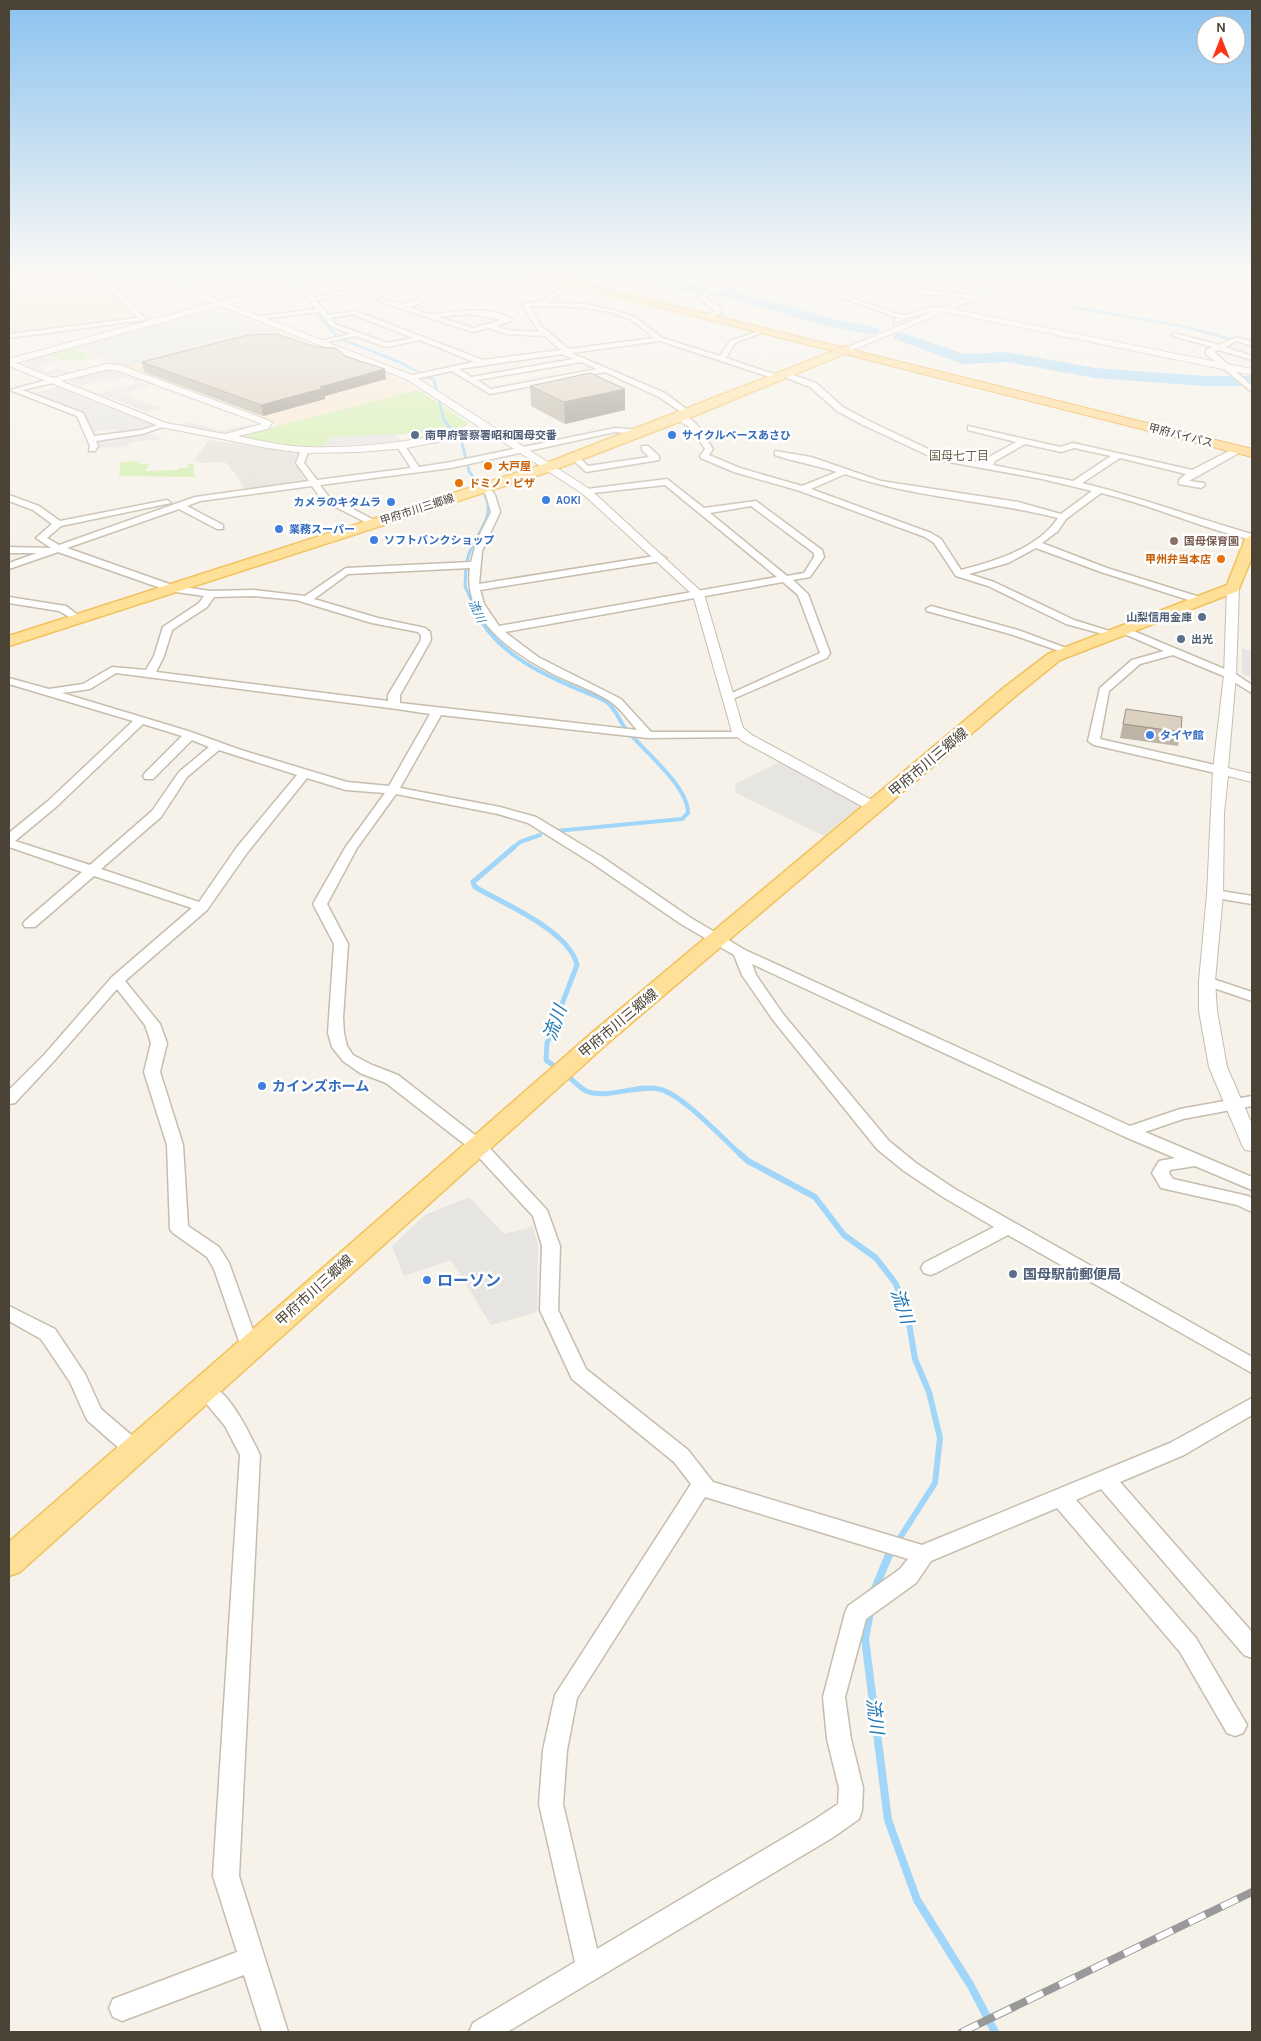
<svg xmlns="http://www.w3.org/2000/svg" width="1261" height="2041" viewBox="0 0 1261 2041" font-family="Karla,'Noto Sans JP',sans-serif">
	<style>
		.commercial { fill: #fae8d3 }
		.industrial { fill: #e6e1db }
		.education { fill: #f1e7d2 }
		.green { fill: #d3efae }
		.parking { fill: #e7e5e1 }
		.lines { fill: none; stroke-linecap: round; stroke-linejoin: round }
		.stream-far5 { stroke: #9fd6f9; stroke-width: 2.5 }
		.stream-far4 { stroke: #9fd6f9; stroke-width: 3 }
		.stream-far3 { stroke: #9fd6f9; stroke-width: 4 }
		.stream-far2 { stroke: #9fd6f9; stroke-width: 5 }
		.stream-far1 { stroke: #9fd6f9; stroke-width: 6 }
		.stream { stroke: #9fd6f9; stroke-width: 8 }
		.river { fill: #9fd6f9; fill-rule: evenodd }
		.minor-casing { stroke: #c6bdad; stroke-width: 3 }
		.tertiary-casing { stroke: #c6bdad; stroke-width: 2 }
		.primary-casing { stroke: #f2c15b; stroke-width: 3 }
		.trunk-casing { stroke: #f0a229; stroke-width: 2 }
		.minor { fill: #fff; fill-rule: evenodd }
		.tertiary { fill: #fff; fill-rule: evenodd }
		.primary { fill: #ffe099; fill-rule: evenodd }
		.trunk { fill: #ffd582; fill-rule: evenodd }
		.rail-casing { stroke: #999; stroke-width: 8 }
		.rail { stroke: #fff; stroke-width: 6; stroke-dasharray: 18; stroke-linecap: butt }
		.wall { fill: #bdb4a5 }
		.shaded-wall { fill: #9a9286 }
		.building { fill: #dcd1c0; stroke: #9a9286 }
		.service-dot { fill: #5c6f8a; stroke: #fff; stroke-width: 2 }
		.shop-dot { fill: #3f7fe0; stroke: #fff; stroke-width: 2 }
		.food-dot { fill: #e8710a; stroke: #fff; stroke-width: 2 }
		.education-dot { fill: #8d6e63; stroke: #fff; stroke-width: 2 }
		.labels { text-anchor: middle; stroke-width: 5; stroke-linejoin: round; paint-order: stroke }
		.far-service-label { font-size: 11px; font-weight: bold; fill: #4e5e75; stroke: #fff; text-anchor: start }
		.far-shop-label { font-size: 11px; font-weight: bold; fill: #366cbe; stroke: #fff; text-anchor: start }
		.far-street-label { font-size: 11px; fill: #4b4336; stroke: #fff }
		.far-food-label { font-size: 11px; font-weight: bold; fill: #c56008; stroke: #fff; text-anchor: start }
		.far-education-label { font-size: 11px; font-weight: bold; fill: #785e54; stroke: #fff; text-anchor: start }
		.far-neighbourhood-label { font-size: 12px; fill: #6f604c; stroke: #fff }
		.far-water-label { font-size: 12px; font-style: italic; fill: #1f78b3; stroke: #fff }
		.street-label { font-size: 14px; fill: #4b4336; stroke: #fff }
		.shop-label { font-size: 14px; font-weight: bold; fill: #366cbe; stroke: #fff; text-anchor: start }
		.service-label { font-size: 14px; font-weight: bold; fill: #4e5e75; stroke: #fff; text-anchor: start }
		.near-shop-label { font-size: 16px; font-weight: bold; fill: #366cbe; stroke: #fff; text-anchor: start }
		.near-water-label { font-size: 18px; font-style: italic; fill: #1f78b3; stroke: #fff }
	</style>
	<rect width="100%" height="100%" fill="#f6f2e9"/>
	<!-- commercial -->
	<path class="commercial" d="M222,310l165,64 31,16 -138,36 -209,-79 133,-36z"/>
	<!-- industrial -->
	<path class="industrial" d="M209,440l87,13 2,1 -4,8 11,18 -60,11 -7,-14 -13,-15 -24,1 -7,-4z"/>
	<!-- education -->
	<path class="education" d="M92,273l45,44 -128,17v-60z"/>
	<!-- green -->
	<path class="green" d="M71,347l23,10 -13,4 -5,-2 -11,2 -20,-7z
		M418,390l50,33 -4,7 -32,6 -8,-5 -30,4 -64,2 -5,9 -20,1 -61,-10 14,-6z
		M140,461l-1,3h10l-3,7 32,-1 1,-2h9l1,-4h4l2,13 -76,-1 2,-14z"/>
	<!-- parking -->
	<path class="parking" d="M219,311l57,19 -149,37 -54,-20 137,-35z
		M44,355l17,6 -22,6 7,4 13,-3 14,5 -22,2 -28,-11 5,-5z
		M105,371h9l28,10 -4,1 -12,-5 -15,4 -5,-2 -27,7 -9,-4 3,-3z
		M140,383l10,3 -42,12 -11,-4z
		M57,387l52,21 44,17 -34,9 -3,-5 -24,3 -9,-17 -53,-21z
		M125,394l14,7 22,7 -15,4 -35,-14z
		M191,422l28,9 33,-7 -4,4 -33,6 -15,-4 4,-2 -6,2 -18,-5z
		M530,426l15,9 6,-1 9,6 -24,5 -24,-14z
		M146,432l18,7 -32,3 -7,5 -28,1 3,-4 -4,-3z
		M392,434l10,8 -77,4 5,-9z
		M1242,648l10,4v25l-10,-3z
		M786,759l79,43 -41,34 -88,-43 -1,-9z
		M469,1197l35,37 29,-7 5,19 -1,66 -46,13 -40,-65 -47,16 -12,-30 33,-31z"/>
	<g class="lines">
		<!-- stream-far5 -->
		<path class="stream-far5" d="M285,273l11,10
			M306,296l20,29 15,14 58,23 35,18 10,41
			M1072,307l114,20 52,14"/>
		<!-- stream-far4 -->
		<path class="stream-far4" d="M444,420l18,23 7,28 8,12
			M467,561c4,-24 30,-41 18,-66
			M466,566l-1,20 10,23"/>
		<!-- stream-far3 -->
		<path class="stream-far3" d="M474,608c19,41 59,62 99,79 10,5 26,9 35,16 7,6 12,18 17,25 17,22 63,57 63,85l-6,6 -126,12
			M513,848l7,-6 20,-7"/>
		<!-- stream-far2 -->
		<path class="stream-far2" d="M514,847l-41,35 2,5c29,17 95,44 102,78l-30,78 -1,17 12,9
			M565,1074c7,5 14,13 21,17 22,9 50,-7 73,-2 23,5 63,49 81,65"/>
		<!-- stream-far1 -->
		<path class="stream-far1" d="M739,1153l9,8 67,36 29,38 32,23 20,26 12,33 7,42 14,33 11,46 -5,45 -39,61"/>
		<!-- stream -->
		<path class="stream" d="M874,1591l14,-34 9,-14
			M870,1612l-5,27 23,181 29,80 54,86 24,46"/>
		<!-- river -->
		<path class="river" d="M640,273h20l34,12 34,4 109,31 41,8 2,3 -7,4 -43,-8 -103,-30 -40,-5z
			M900,332l64,22 43,-2 88,16 110,8h47v10h-47l-110,-8 -88,-16 -44,2 -68,-25 -2,-3 2,-3z"/>
		<!-- minor casing -->
		<g class="minor-casing">
			<path id="minor" d="M92,273h7l13,13 91,-13h20l-107,16 29,29v2l-136,18v-4l129,-16z
				M287,273h7l20,25 82,-21 30,-4 -23,7 30,13 -15,11 -9,3c7,3 16,7 23,7 26,-2 58,-9 81,6l-17,6 12,4 31,2 -17,-28 16,-2 33,-20 2,3 -27,18 39,1 35,8 15,5 27,21 58,18 10,-15 33,-11v2l-28,11 -9,15 57,19 -7,2 -116,-38 -89,12 94,40 25,19v4h-3l-28,-19 -54,-25 -115,22 -38,-23 -41,9h-3v-4l66,-14 -54,-22 -34,7 -30,-11 -35,7v-2l29,-7 -19,-8 -12,-14 -60,7 2,-3 55,-7zM396,281l29,12c-20,15 -23,11 -46,5l-2,3 96,31 15,-4 19,6 38,2 16,14 -78,10 -128,-49 -27,4 -11,-14zM530,306c32,1 69,-1 99,13 9,4 17,13 25,19l-85,11 -28,-23zM352,314l61,24 -26,5 -52,-19 -4,-6zM471,314l31,6 -29,8 -35,-11zM562,354l12,5 -103,18 -12,-8zM581,362l16,7 -106,20 -14,-9z
				M717,273h10l23,7 11,-7h7l-10,9 -48,10 -5,5 14,9 4,6 -12,5 -2,-3 7,-3 -17,-13v-2l7,-7 34,-7z
				M809,273c22,0 20,14 35,21 8,4 52,21 59,21 14,0 31,-14 45,-5l-28,4 -26,9v-2l4,-3 -60,-22 -12,-14z
				M895,273h7l4,5 -4,3 22,9 59,6 -3,2 -57,-4 -28,-12v-2l4,-2z
				M957,273h12l41,12 -3,2z
				M1186,273h20l46,7v4z
				M1174,333l45,12 18,-8 15,5v4l-15,-5 -12,6 27,9v4l-33,-10 -5,2 38,34v6l-46,-38v-4l7,-3 -41,-11z
				M785,372l31,11 27,24 26,14 74,35 42,7 4,-6 27,-15 -48,-12v-4l92,21 13,-4 119,27 39,-20h6v4l-48,27 15,2 1,2 -4,3 -22,-4v-4l7,-6 -66,-16 -38,25c58,14 113,35 170,51v6c-51,-12 -100,-35 -151,-47l-35,26 -8,12 -16,12 65,25 99,31v4h-8l-97,-31 -65,-24 -28,15 -39,11 25,8 80,38 45,14 -5,3 -48,-13 -78,-38 -32,-10 -22,-33 -9,-6 -125,-46 -66,-19 -33,-14 -1,-2 5,-7 -13,-20 -15,-10v-4c19,-1 27,22 36,34l-4,6 31,13 62,18 35,-14c-21,-7 -42,-10 -62,-17v-4l36,6 70,24 137,21 43,12 31,-23 -50,-12 -104,-19 -75,-35 -26,-14 -27,-24 -28,-11 -1,-2zM1025,444l36,8 13,-4 37,8 -38,25 -80,-16 2,-4zM845,474c68,24 143,26 213,44 -21,31 -63,43 -97,52l-20,-31 -10,-6 -120,-44z
				M54,378h3v4l-35,8 61,23 11,23 47,-6 23,-7 4,2 -26,9 -46,7 2,5 -3,5h-6l1,-5 -13,-30 -67,-26z
				M615,428l27,2 4,2 -4,2 -27,-2 -164,36 -131,17 8,11 48,25 2,2 -5,3 -51,-26 -10,-14 -112,15 -13,5 36,19v4h-6l-38,-20 -112,39 108,38 36,5 42,-1 52,6 41,-28 125,-6 6,-22 14,-28 -5,-17 -8,-12 4,-3 3,1 10,14 5,17 -18,39 -3,33 182,-29 5,3 -5,3 -181,29 4,14 15,22 278,-49 -112,-92 -81,9 -1,-2 4,-3 80,-10 37,29 52,-7 66,49 2,7 -14,20 -17,3 15,14 22,59 -3,5 -94,41 -4,1 -6,-3 97,-44 -22,-58 -15,-13 -278,50 33,25 83,42 30,33h92l6,3 -2,2 -99,1 -207,-23 -41,73 100,19 36,10 66,40 89,61 54,32 385,176 50,-17 72,-13v10l-69,13 -38,13 107,45v13l-57,-24 -25,4 -1,3 4,6 75,17 4,2v14l-15,-7 -76,-17 -9,-15 7,-12 16,-3 -52,-22 -371,-172 4,11 27,39 106,127 27,22 39,26 297,168v16l-244,-138 -72,38 -6,2 -6,-2 -3,-5 3,-5 70,-36 -51,-30 -39,-26 -27,-22 -104,-129 -31,-45 -8,-20 -53,-31 -89,-61 -64,-40 -30,-9 -102,-20 -39,54 -30,56 21,40 -5,74 1,15 3,13 6,9 19,10 26,10 86,67 63,68 13,36 -2,64 28,59 102,81 25,32 209,63 248,-102 82,-45v17l-68,40 -64,27 132,150v26l-8,-3 -143,-166 -25,11 120,138 51,87 -4,8 -8,3 -8,-3 -47,-81 -123,-144 -126,53 -15,22 -50,36 -21,78 6,42 12,49 -1,22 -3,9 -27,19 -325,194h-38l4,-9 102,-61 -36,-158 4,-54 12,-55 136,-211 -17,-22 -102,-83 -32,-69 2,-64 -9,-30 -61,-66 -86,-67 -26,-10 -17,-12 -11,-14 -4,-14 1,-15 5,-74 -21,-40 32,-56 40,-55 -39,-3 -39,-12 -60,75 -40,57 -82,71 35,43 7,19 -7,29 23,73 5,81 31,21 10,16 30,84 -2,5 -7,2 -7,-2 -2,-5 -27,-78 -7,-12 -34,-24 -3,-4 -3,-84 -23,-73 7,-29 -6,-18 -28,-36 -63,72 -39,42 -6,1v-14l35,-35 68,-78 80,-69 -98,-32 -59,51h-10l-2,-3 2,-3 57,-49 -73,-25v-14l39,-32 85,-80 -124,-37v-6l40,11 34,-5 29,-17 34,3 8,-14 9,-29 36,-24 5,-7 -35,-5 -111,-39 -49,17v-6l28,-10h-28v-6l42,1 -15,-10 16,-14 -19,-14 -24,-9v-6l30,11 21,15 107,-21 4,3 -110,23 -14,12 12,7 136,-48 114,-16 -13,-18 5,-13 4,-2 4,2 -5,13 13,17 94,-12 -15,-23 4,-2h3l16,24 32,-5zM751,506l63,47v4l-10,16 -17,3 -77,-63zM470,568c-8,53 46,87 87,108 18,8 38,15 54,26 10,7 18,19 26,28l-237,-27v-8l31,-55 -1,-8 -5,-4 -47,-10 -64,-19 34,-25zM253,596l43,4 76,23 46,9 3,3v5l-33,55v6l-232,-29 8,-16 8,-26 35,-23 7,-10zM116,673l281,36 33,5 -41,72 -42,-4 -106,-32 -53,-19 -126,-38 28,-4zM143,724l39,12 -37,37 -2,3 2,3h8l39,-39 17,7 -30,25 -27,39 -62,54 -75,-24 41,-34zM219,750l78,25 -60,72 -38,55 -98,-33 60,-52 26,-40zM705,1497l203,62 -8,10 -52,37 -3,7 -22,84 4,42 12,49 -1,16 -24,16 -217,129 -34,-145 4,-54 10,-52z
				M642,446h6l11,10v4l-73,12 -16,-15 7,-2 11,11 61,-9 -7,-7z
				M9,597l57,9 17,13 -5,3 -19,-11 -50,-8z
				M931,606l87,24 56,21 -1,2h-8l-55,-19 -83,-23 -1,-2z
				M1124,627l110,46 18,12v8l-26,-16 -53,-22 -33,9 -31,27 -9,48 124,28 2,3 -2,3 -4,1 -126,-29 -6,-4 12,-53 32,-28 32,-9 -44,-19 -1,-2z
				M1215,890l37,6v8l-42,-7 -2,-3z
				M1207,977l45,15v9l-50,-17 -2,-3 2,-3z
				M9,1306l46,23 30,45 16,35 42,36 3,6 -3,6 -7,2 -7,-2 -42,-37 -17,-38 -29,-43 -32,-18z
				M205,1382c25,8 44,51 55,73l-21,421 49,156h-26l-18,-57 -122,46 -9,-4 -4,-9 4,-9 124,-47 -24,-76 27,-421 -15,-29 -30,-36 3,-5z"/>
		</g>
		<!-- tertiary casing -->
		<g class="tertiary-casing">
			<path id="tertiary" d="M167,273h8l25,19 21,9 100,-28h13l-105,31 185,72 177,114 113,104 39,134 9,7 127,69 2,3 -2,3h-10l-127,-69 -10,-9 -39,-137 -110,-101 -95,-62 -82,16 -47,4 -54,1 -38,-5 -106,-21 -152,-61v-7l204,-56 -19,-7zM221,306l187,74 73,48c-58,11 -115,21 -175,19 -23,-1 -46,-6 -68,-11l30,-7 4,-6 -2,-2 -150,-56 -14,-1 -53,14 -37,-15zM106,370h10l146,54 -37,10 -59,-11 -105,-42z
				M1027,273h11l-86,36 300,60v6l-307,-63 -95,39 -7,-2z
				M1233,585l6,3 -3,87 -8,93 24,6v8l-24,-6 -4,37 -1,81 -8,87 2,30 10,56 25,57v27l-7,-1 -3,-5 -33,-78 -10,-56v-30l8,-87 6,-124 11,-95 3,-87z"/>
		</g>
		<!-- primary casing -->
		<g class="primary-casing">
			<path id="primary" d="M847,346l4,1v4l-167,69 -130,50 -545,176v-10l535,-172z
				M1252,535v22l-14,34 -178,69 -42,34 -409,348 -589,530 -11,4v-34l584,-510 413,-346 42,-32 179,-69 18,-46z"/>
		</g>
		<!-- trunk casing -->
		<g class="trunk-casing">
			<path id="trunk" d="M523,273h19l710,176v8z"/>
		</g>
		<!-- minor -->
		<use href="#minor" class="minor"/>
		<!-- tertiary -->
		<use href="#tertiary" class="tertiary"/>
		<!-- primary -->
		<use href="#primary" class="primary"/>
		<!-- trunk -->
		<use href="#trunk" class="trunk"/>
		<!-- rail casing -->
		<g class="rail-casing">
			<path id="rail" d="M962,2032l290,-140"/>
		</g>
		<!-- rail -->
		<use href="#rail" class="rail"/>
	</g>
	<!-- wall -->
	<path class="wall" d="M345,356l41,23 -61,17v3l-62,17 -119,-44 -2,-10z
		M530,386l95,24 -60,14 -34,-18z
		M1126,709l55,23 -3,14 -58,-8z"/>
	<!-- shaded-wall -->
	<path class="shaded-wall" d="M385,369l1,10 -61,17v3l-62,17 -2,-11 59,-18z
		M625,389v21l-60,14 -1,-22z"/>
	<!-- building -->
	<path class="building" d="M276,334l40,13 20,1 9,8 40,13 -65,18 4,1 -63,17 -119,-43 106,-27z
		M590,373l35,16 -61,13 -34,-16z
		M1126,709l56,8 -1,15 -58,-8z"/>
	<!-- sky -->
	<linearGradient id="sky" x2="0" y2="1"><stop stop-color="#8bc2ef"/><stop offset="0.49" stop-color="#fbf9f5"/><stop offset="1" stop-color="#fbf9f5" stop-opacity="0"/></linearGradient>
	<rect width="1261" height="559" fill="url(#sky)"/>
	<!-- markers -->
	<g class="service-dot">
		<circle cx="415" cy="435" r="5"/>
		<circle cx="1202" cy="617" r="5"/>
		<circle cx="1181" cy="639" r="5"/>
		<circle cx="1013" cy="1274" r="5"/>
	</g>
	<g class="shop-dot">
		<circle cx="672" cy="435" r="5"/>
		<circle cx="546" cy="500" r="5"/>
		<circle cx="391" cy="502" r="5"/>
		<circle cx="279" cy="529" r="5"/>
		<circle cx="374" cy="540" r="5"/>
		<circle cx="1150" cy="735" r="5"/>
		<circle cx="262" cy="1086" r="5"/>
		<circle cx="427" cy="1280" r="5"/>
	</g>
	<g class="food-dot">
		<circle cx="488" cy="466" r="5"/>
		<circle cx="459" cy="483" r="5"/>
		<circle cx="1221" cy="559" r="5"/>
	</g>
	<circle class="education-dot" cx="1174" cy="541" r="5"/>
	<g class="labels">
		<!-- far-service labels -->
		<g class="far-service-label">
			<text x="425" y="439">南甲府警察署昭和国母交番</text>
			<text x="1192" y="621" text-anchor="end">山梨信用金庫</text>
			<text x="1191" y="643">出光</text>
		</g>
		<!-- far-shop labels -->
		<g class="far-shop-label">
			<text x="682" y="439">サイクルベースあさひ</text>
			<text x="556" y="504">AOKI</text>
			<text x="381" y="506" text-anchor="end">カメラのキタムラ</text>
			<text x="289" y="533">業務スーパー</text>
			<text x="384" y="544">ソフトバンクショップ</text>
			<text x="1160" y="739">タイヤ館</text>
		</g>
		<!-- far-street labels -->
		<g class="far-street-label">
			<text transform="translate(1181 435) rotate(14)" y="4">甲府バイパス</text>
			<text transform="translate(417 509) rotate(-18)" y="4">甲府市川三郷線</text>
		</g>
		<!-- far-food labels -->
		<g class="far-food-label">
			<text x="498" y="470">大戸屋</text>
			<text x="469" y="487">ドミノ・ピザ</text>
			<text x="1211" y="563" text-anchor="end">甲州弁当本店</text>
		</g>
		<!-- far-education labels -->
		<g class="far-education-label">
			<text x="1184" y="545">国母保育園</text>
		</g>
		<!-- far-neighbourhood labels -->
		<g class="far-neighbourhood-label">
			<text x="959" y="460">国母七丁目</text>
		</g>
		<!-- far-water labels -->
		<g class="far-water-label">
			<text transform="translate(477 611) rotate(65)" y="4">流川</text>
		</g>
		<!-- street labels -->
		<g class="street-label">
			<text transform="translate(928 762) rotate(-40)" y="5">甲府市川三郷線</text>
			<text transform="translate(618 1023) rotate(-40)" y="5">甲府市川三郷線</text>
			<text transform="translate(314 1290) rotate(-42)" y="5">甲府市川三郷線</text>
		</g>
		<!-- shop labels -->
		<g class="shop-label">
			<text x="272" y="1091">カインズホーム</text>
		</g>
		<!-- service labels -->
		<g class="service-label">
			<text x="1023" y="1279">国母駅前郵便局</text>
		</g>
		<!-- near-shop labels -->
		<g class="near-shop-label">
			<text x="437" y="1286">ローソン</text>
		</g>
		<!-- near-water labels -->
		<g class="near-water-label">
			<text transform="translate(555 1023) rotate(-71)" y="6">流川</text>
			<text transform="translate(902 1306) rotate(71)" y="6">流川</text>
			<text transform="translate(875 1716) rotate(83)" y="6">流川</text>
		</g>
	</g>
	<!-- border -->
	<rect width="1261" height="2041" fill="none" stroke="#4b4336" stroke-width="20"/>
	<!-- north arrow -->
	<g transform="translate(1221 40)"><circle r="24" fill="#ffffff" stroke="#b7b4af"/>
	<path d="M0-4L9 19L0 12L-9 19Z" fill="#ff3517"/>
	<text y="-8" font-size="14" font-weight="bold" text-anchor="middle" fill="#4b4336">N</text>
	</g>
</svg>
